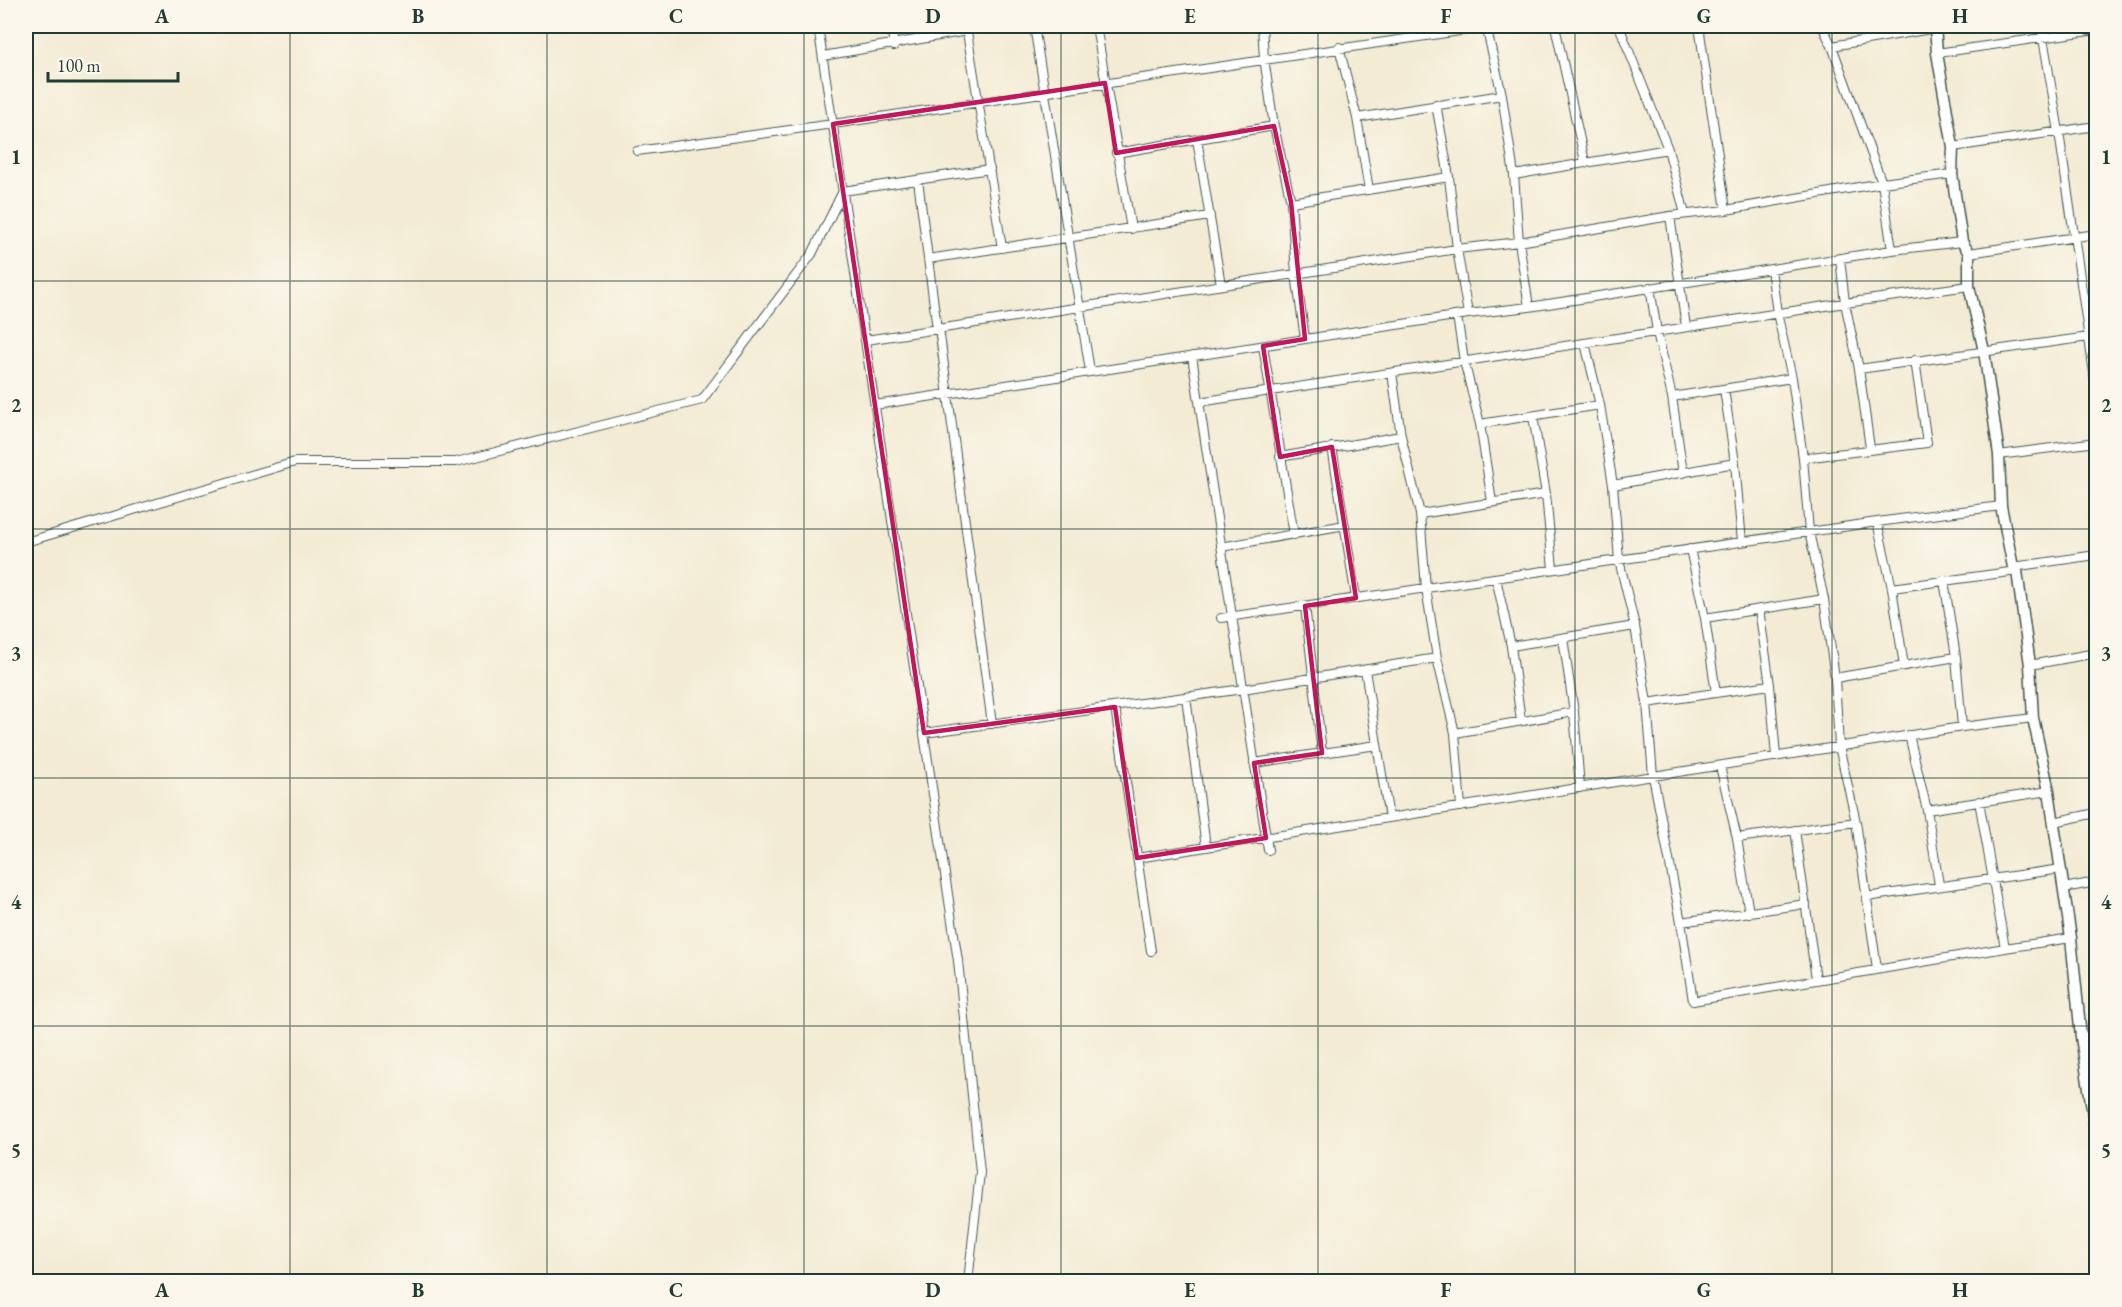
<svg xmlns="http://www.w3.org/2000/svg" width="2122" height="1307" viewBox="0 0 2122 1307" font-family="'EB Garamond',serif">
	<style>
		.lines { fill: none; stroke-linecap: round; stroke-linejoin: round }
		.minor-casing { stroke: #3f574c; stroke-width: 10 }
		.tertiary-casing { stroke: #3f574c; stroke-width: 13 }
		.minor { stroke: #fff; stroke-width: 8 }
		.tertiary { stroke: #fff; stroke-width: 10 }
		.marked { fill: none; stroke: #c2185b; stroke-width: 4.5; stroke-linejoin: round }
		.grid { fill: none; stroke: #1f3d34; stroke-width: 1.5; stroke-opacity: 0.55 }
		.neatline { fill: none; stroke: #1f3d34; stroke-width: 2 }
		.grid-label { font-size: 20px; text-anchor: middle; font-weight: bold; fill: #1f3d34 }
	</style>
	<rect width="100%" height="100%" fill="#fbf7ec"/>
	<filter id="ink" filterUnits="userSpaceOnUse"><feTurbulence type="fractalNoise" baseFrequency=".0167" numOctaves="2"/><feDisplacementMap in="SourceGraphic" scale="12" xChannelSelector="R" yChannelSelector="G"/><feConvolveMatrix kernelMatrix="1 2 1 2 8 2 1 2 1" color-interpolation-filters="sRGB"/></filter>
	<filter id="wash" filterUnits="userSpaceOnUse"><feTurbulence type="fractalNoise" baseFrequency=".008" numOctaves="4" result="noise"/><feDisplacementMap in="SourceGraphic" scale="24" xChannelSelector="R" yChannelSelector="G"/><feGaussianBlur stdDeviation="1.35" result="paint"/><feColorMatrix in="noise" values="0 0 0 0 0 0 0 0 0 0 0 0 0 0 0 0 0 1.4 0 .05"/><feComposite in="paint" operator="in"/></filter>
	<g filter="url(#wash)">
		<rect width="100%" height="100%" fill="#f3ebd4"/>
	</g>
	<g filter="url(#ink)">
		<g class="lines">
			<!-- minor casing -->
			<g class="minor-casing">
				<path id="minor" d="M818,26l140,935 22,211 -12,110
					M891,26l3,20
					M966,26l36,222
					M1034,26l56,345
					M1096,26l35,203
					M1262,26l2,32 10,68 17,76 5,72 9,65
					M1486,26l16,69 12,80 5,67 10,65
					M1555,26l30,136
					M1619,26l49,123 17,65
					M1699,26l27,184
					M1822,26l10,20 50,137 10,67
					M2041,26l18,106 37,255
					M1832,46l104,-18
					M1339,47l18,71 12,72
					M1937,53l159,-23
					M823,56l144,-25
					M1436,104l13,73 8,72 11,65
					M1357,118l145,-23
					M1197,139l24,146
					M1953,147l143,-21
					M637,151l196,-27 660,-98
					M1116,153l158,-27
					M1514,175l154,-26
					M918,180l19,149
					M1291,202l158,-25
					M1670,216l16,111
					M1969,253l127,-19
					M1840,258l5,45 14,66 11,79
					M928,259l282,-43
					M1771,269l6,44 15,65 11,80 6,74 15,67 11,79 4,68 17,76 21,147
					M1650,287l7,45 15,65 11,76
					M1457,316l7,45 16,63 12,78
					M939,328l53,396
					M866,340l591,-91 62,-7 151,-26 56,-6 156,-27 70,-9
					M1585,343l15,62 13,80 6,75 16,66 12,77 6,73 28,146 12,79 312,-53 66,-10
					M1263,346l31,189
					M1192,356l76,494
					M1859,369l237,-33
					M1392,373l9,63 19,78 6,74 11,70 18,75 6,74
					M1724,389l11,74 7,79
					M1672,397l120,-19
					M1199,402l646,-99 124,-17
					M875,405l593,-91 61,-7 363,-57 70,-8
					M1533,416l13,78 7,75
					M1480,424l120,-19
					M1332,447l24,151
					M1999,455l97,-13
					M1280,457l121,-21
					M1803,458l124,-15 -12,-83
					M1613,485l122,-22
					M1420,514l126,-20
					M1877,522l15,66 12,78
					M26,542l269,-80h161l246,-62 110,-146 31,-63 147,-22
					M1221,547l124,-22
					M1690,549l15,69 11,75
					M2013,567l83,-12
					M1496,578l15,68 10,75
					M1944,580l12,77 6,70
					M1892,588l125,-17
					M1305,606l17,147
					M1759,609l11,76 6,72
					M1221,618l656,-96 124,-16
					M1705,618l119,-19
					M1563,638l11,74 6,76
					M1511,646l124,-20
					M2030,665l66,-12
					M1365,670l24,148
					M1835,678l121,-21
					M1186,697l20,150
					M1647,703l123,-18
					M1115,707l36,244
					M924,733l319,-44 194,-31
					M1455,733l119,-21
					M1909,735l18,75 12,75
					M1254,763l123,-18
					M1720,766l17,72 12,75
					M1979,801l26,147
					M1927,810l122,-19
					M2054,822l42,-9
					M1795,830l21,149
					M1737,838l119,-16
					M1137,858l825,-131 71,-9
					M2064,888l32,-6
					M1866,897l195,-28
					M1681,922l125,-18
					M2081,1037l15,-2"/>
			</g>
			<!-- tertiary casing -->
			<g class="tertiary-casing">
				<path id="tertiary" d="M1935,26l2,27 16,94 -1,27 10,68 7,11v33l15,65 15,104 2,51 12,61 4,4 13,94 3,53 16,73 22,147 10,99 15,97"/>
			</g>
			<!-- minor -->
			<use href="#minor" class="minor"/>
			<!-- tertiary -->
			<use href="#tertiary" class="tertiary"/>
		</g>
	</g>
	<!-- marked area -->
	<path class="marked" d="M1105,83l11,70 158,-27 17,76 14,137 -42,7 17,111 52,-10 24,151 -51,8 17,147 -68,10 12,75 -129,20 -22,-151 -191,26 -91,-609z"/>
	<!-- grid -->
	<path class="grid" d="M290,26v1256M547,26v1256M804,26v1256M1061,26v1256M1318,26v1256M1575,26v1256M1832,26v1256M26,281h2070M26,529h2070M26,778h2070M26,1026h2070"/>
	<!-- margin -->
	<rect width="2122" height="1307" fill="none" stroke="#fbf7ec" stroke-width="66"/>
	<!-- scale -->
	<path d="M48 72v9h130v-9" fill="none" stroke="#1f3d34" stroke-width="3"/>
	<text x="57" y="72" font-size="18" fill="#1f3d34" stroke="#fbf7ec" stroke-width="4.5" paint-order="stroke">100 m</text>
	<rect x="33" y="33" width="2056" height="1241" class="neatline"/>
	<g class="grid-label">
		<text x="162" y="23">A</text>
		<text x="418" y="23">B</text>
		<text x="676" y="23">C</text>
		<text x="933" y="23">D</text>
		<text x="1190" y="23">E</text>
		<text x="1446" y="23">F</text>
		<text x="1704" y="23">G</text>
		<text x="1960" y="23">H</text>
		<text x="16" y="164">1</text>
		<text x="2106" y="164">1</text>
		<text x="16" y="412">2</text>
		<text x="2106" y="412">2</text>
		<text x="16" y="660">3</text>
		<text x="2106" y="660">3</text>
		<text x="16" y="909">4</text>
		<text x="2106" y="909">4</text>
		<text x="16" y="1157">5</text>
		<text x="2106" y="1157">5</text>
		<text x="162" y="1297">A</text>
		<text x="418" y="1297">B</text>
		<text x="676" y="1297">C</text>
		<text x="933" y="1297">D</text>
		<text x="1190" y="1297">E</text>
		<text x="1446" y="1297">F</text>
		<text x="1704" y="1297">G</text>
		<text x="1960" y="1297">H</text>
	</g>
</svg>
